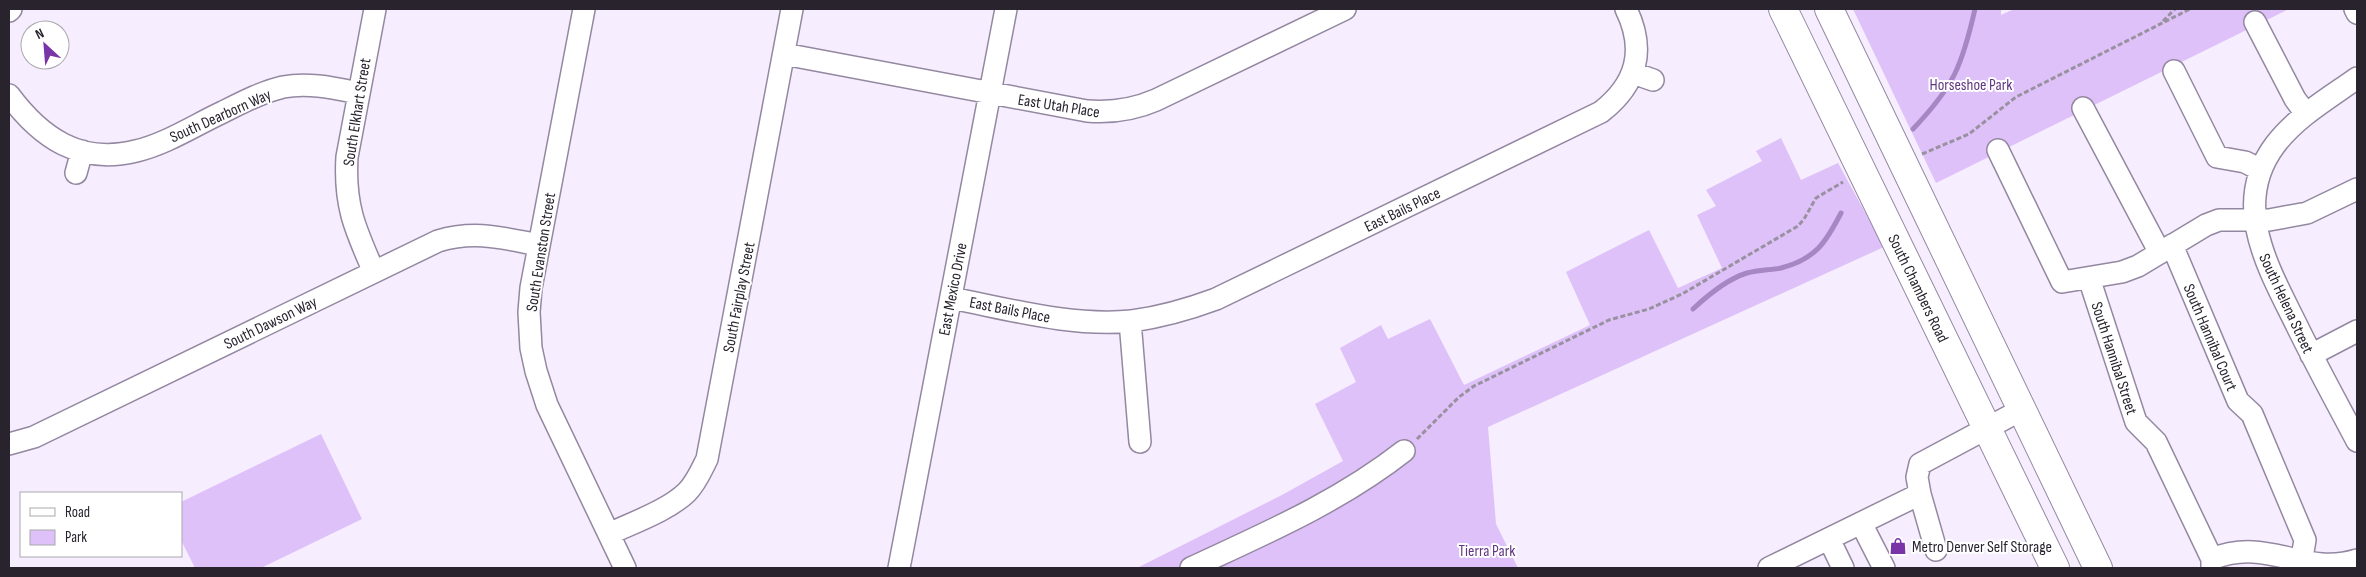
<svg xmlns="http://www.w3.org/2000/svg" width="2366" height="577" viewBox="0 0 2366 577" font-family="'Sofia Sans Condensed',sans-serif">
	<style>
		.green { fill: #dec1f9 }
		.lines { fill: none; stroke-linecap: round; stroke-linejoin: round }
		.stream { stroke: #a686c3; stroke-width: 5 }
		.minor-casing { stroke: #9488a1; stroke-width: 24 }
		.major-casing { stroke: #9488a1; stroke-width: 30 }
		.path { stroke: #98919f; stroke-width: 3; stroke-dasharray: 5 2.5; stroke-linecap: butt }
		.minor { stroke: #fff; stroke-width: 21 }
		.major { stroke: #fff; stroke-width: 28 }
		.labels { text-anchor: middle; stroke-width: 4; stroke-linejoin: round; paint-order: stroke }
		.park-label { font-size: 16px; fill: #603681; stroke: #fff }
		.street-label { font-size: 16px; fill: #28232d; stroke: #fff }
		.poi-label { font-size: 16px; fill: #28232d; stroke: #fff; text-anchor: start }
	</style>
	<rect width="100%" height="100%" fill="#f6eeff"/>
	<!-- green -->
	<path class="green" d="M1853,9h148v6l13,-6h275l-353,174z
		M1781,138l20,42 37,-17 46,84 -396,180 8,97 22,44h-381l145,-73 61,-34 -28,-57 41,-22 -16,-34 41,-23 7,14 42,-20 34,66 126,-60 -24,-53 83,-42 29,58 44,-20 -25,-53 19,-9 -10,-16 56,-29 -6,-10z
		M321,434l41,85 -101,49h-66l-14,-28v-38z"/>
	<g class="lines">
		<!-- stream -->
		<path class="stream" d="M1913,129c41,-43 49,-63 62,-120
			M1693,309c15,-14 34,-30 54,-36 11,-3 23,-3 34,-5 35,-9 45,-26 60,-55"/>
		<!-- minor casing -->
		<g class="minor-casing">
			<path id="minor" d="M584,9l-53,279 -2,24 2,36 5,23 11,34 78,163
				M2355,9l2,4
				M9,11l2,-2
				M2255,22l40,77 11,15
				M784,54l303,57c25,2 46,-1 69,-11l189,-91
				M2174,71l43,86 28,5 16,8
				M1633,73l20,7
				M2357,78c-28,20 -61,39 -82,67 -45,60 -6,124 22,181 19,39 40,77 60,115
				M9,95c32,43 71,70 127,56 30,-7 59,-26 87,-39 20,-10 39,-20 60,-25 25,-5 51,1 76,6
				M2083,108l77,145
				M1998,150l64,132 60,-10 16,-6 68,-41 13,-5h50l38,-7 50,-24
				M76,173l6,-22
				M2172,245l66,156 14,13 53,126 -4,23
				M374,272c-19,-43 -30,-67 -27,-115l28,-148
				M2089,278l47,144 20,20 56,117v9
				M951,298c58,11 120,29 181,23 29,-4 57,-12 84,-22l385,-187c36,-28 45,-62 25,-103
				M1130,321l10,121
				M2311,355l46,-24
				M9,444l25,-7 404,-196c37,-11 64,-3 101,4
				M1920,494l16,56
				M1861,523l23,45
				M609,534c23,-11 60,-24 78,-42 9,-9 14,-21 20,-33l85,-450
				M1829,539l14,29
				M2212,559c56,-23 92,18 145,1
				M899,568l107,-559
				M1191,568c73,-34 148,-66 213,-117
				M1769,568l151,-74 -3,-17 3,-13 101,-54"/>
		</g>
		<!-- major casing -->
		<g class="major-casing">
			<path id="major" d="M1783,9l272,559
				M1829,9l269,559"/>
		</g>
		<!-- path -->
		<path class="path" d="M2163,21l12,-12
			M1922,154l47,-20 47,-37 174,-88
			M1417,439l42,-42 15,-11 135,-66 40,-11 33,-15 116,-68 6,-7 12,-21 27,-16"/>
		<!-- minor -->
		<use href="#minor" class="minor"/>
		<!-- major -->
		<use href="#major" class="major"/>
	</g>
	<!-- icons -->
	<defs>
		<g id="shop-bare" transform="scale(1.35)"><path d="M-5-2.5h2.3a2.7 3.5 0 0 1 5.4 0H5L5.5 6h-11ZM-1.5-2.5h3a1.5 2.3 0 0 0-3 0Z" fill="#7935a8" stroke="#fff" stroke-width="2.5" paint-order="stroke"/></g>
	</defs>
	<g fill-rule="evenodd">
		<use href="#shop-bare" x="1898" y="546"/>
	</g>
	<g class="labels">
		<!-- park labels -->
		<g class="park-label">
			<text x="1971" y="90">Horseshoe Park</text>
			<text x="1487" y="556">Tierra Park</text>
		</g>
		<!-- street labels -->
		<g class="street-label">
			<text transform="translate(1059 105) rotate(9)" y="6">East Utah Place</text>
			<text transform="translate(356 112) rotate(-81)" y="6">South Elkhart Street</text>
			<text transform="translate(220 115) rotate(-24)" y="6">South Dearborn Way</text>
			<text transform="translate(1402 209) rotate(-26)" y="6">East Bails Place</text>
			<text transform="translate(540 252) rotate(-81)" y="6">South Evanston Street</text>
			<text transform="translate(1919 288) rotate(64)" y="6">South Chambers Road</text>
			<text transform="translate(952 289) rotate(-79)" y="6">East Mexico Drive</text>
			<text transform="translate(738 297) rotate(-79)" y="6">South Fairplay Street</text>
			<text transform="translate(2287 303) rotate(65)" y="6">South Helena Street</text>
			<text transform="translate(1010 309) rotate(11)" y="6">East Bails Place</text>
			<text transform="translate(270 322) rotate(-26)" y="6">South Dawson Way</text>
			<text transform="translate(2211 337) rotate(67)" y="6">South Hannibal Court</text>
			<text transform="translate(2115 358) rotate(72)" y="6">South Hannibal Street</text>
		</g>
		<!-- poi labels -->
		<g class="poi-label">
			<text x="1912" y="552">Metro Denver Self Storage</text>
		</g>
	</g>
	<!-- border -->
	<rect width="2366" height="577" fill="none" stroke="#28232d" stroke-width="20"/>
	<!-- legend -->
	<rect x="20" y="492" width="162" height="65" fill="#ffffff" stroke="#a9a7ab"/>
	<rect x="30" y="508" width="25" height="8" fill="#ffffff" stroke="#a9a7ab"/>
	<text x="65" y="517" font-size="15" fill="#28232d">Road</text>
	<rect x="30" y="530" width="25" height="15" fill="#dec1f9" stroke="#a9a7ab"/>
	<text x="65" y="542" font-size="15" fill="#28232d">Park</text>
	<!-- north arrow -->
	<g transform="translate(45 45) rotate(334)"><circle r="24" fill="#ffffff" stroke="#a9a7ab"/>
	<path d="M0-4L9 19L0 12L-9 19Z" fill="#7935a8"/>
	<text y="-8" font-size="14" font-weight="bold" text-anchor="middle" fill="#28232d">N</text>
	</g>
</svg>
